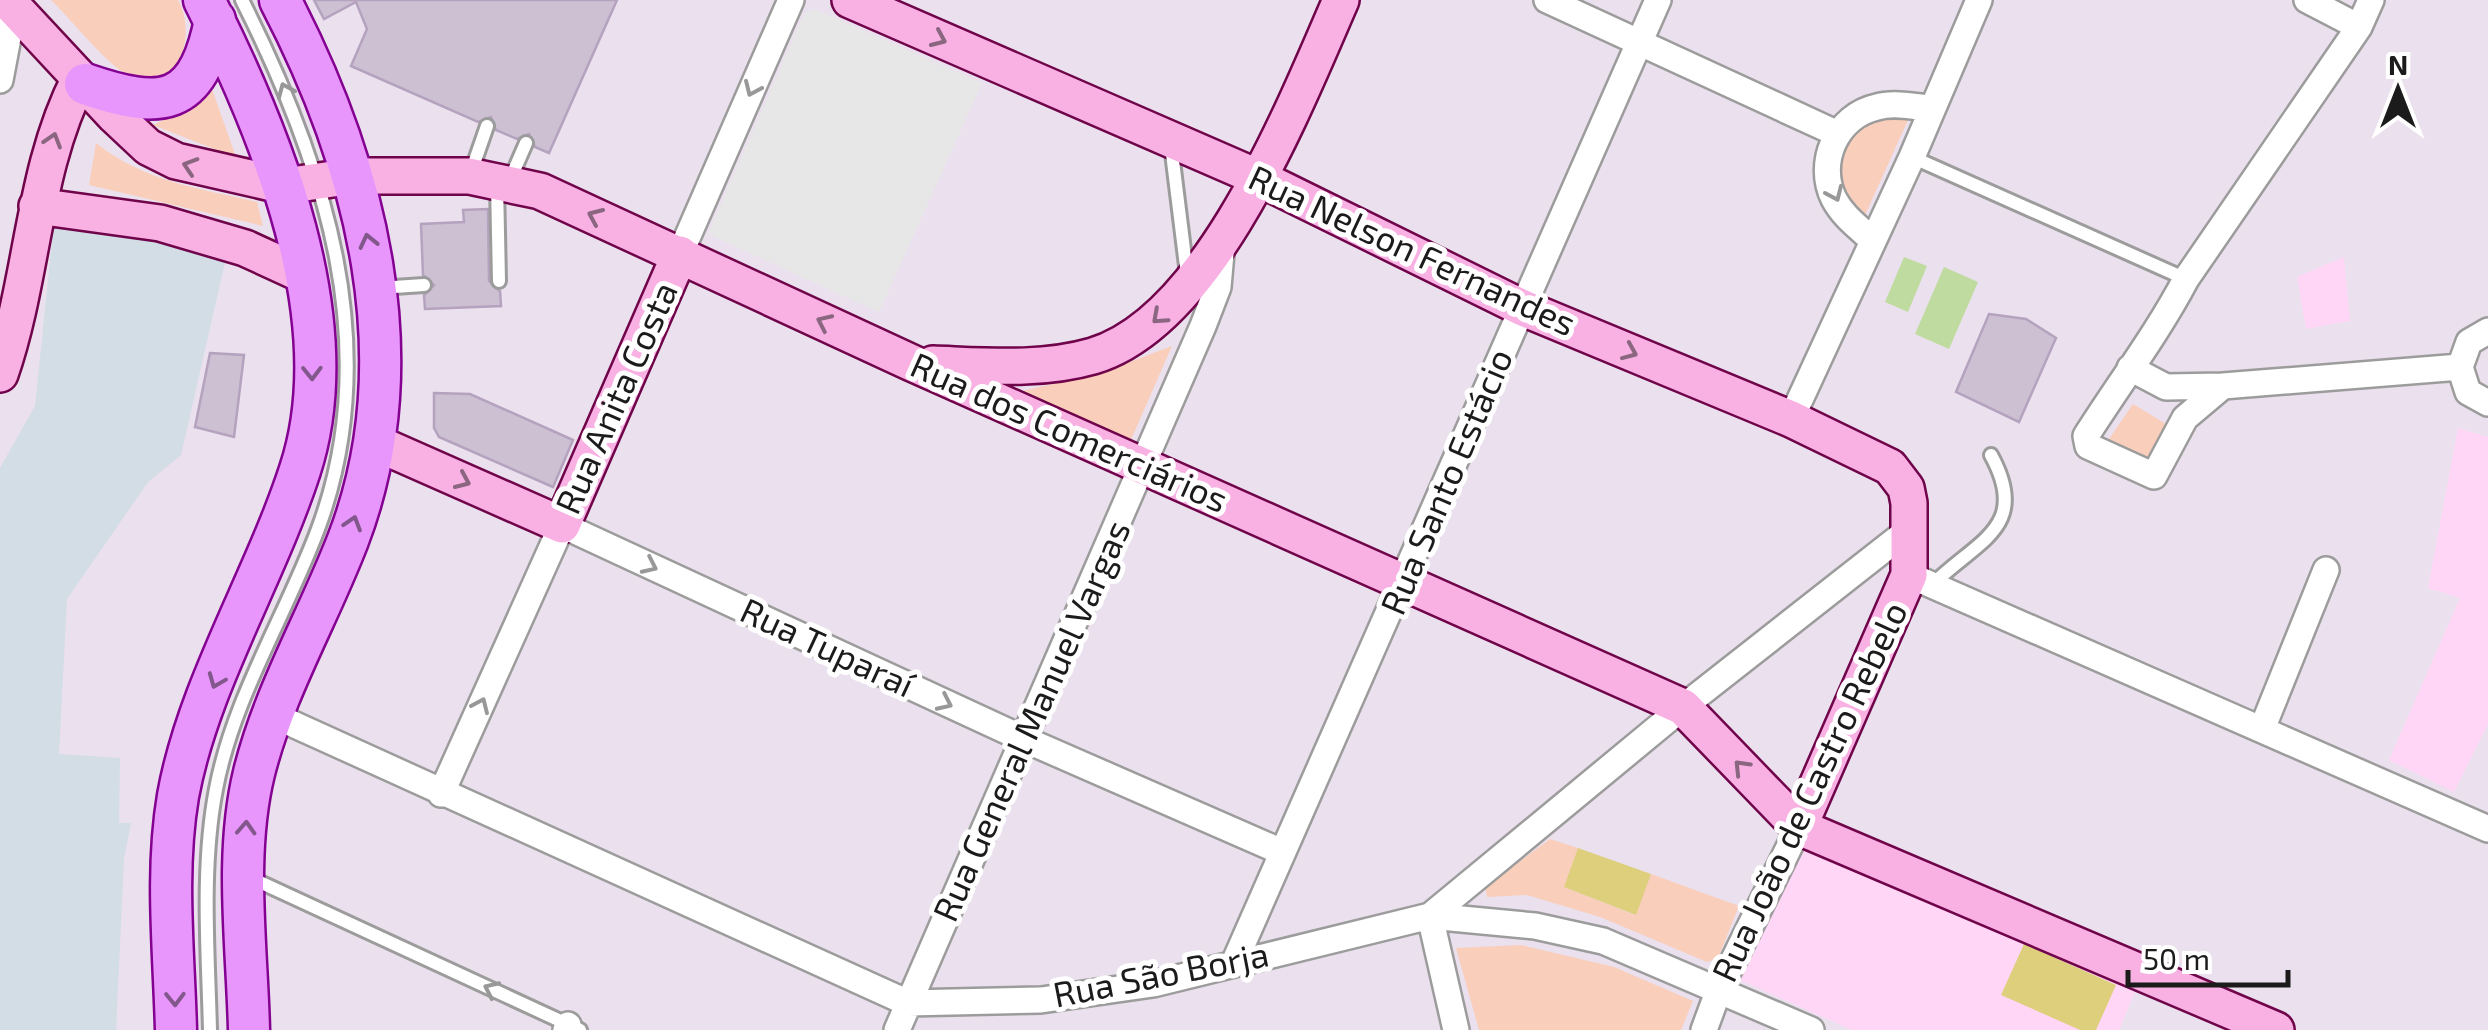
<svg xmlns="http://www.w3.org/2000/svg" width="2488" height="1030" viewBox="0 0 2488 1030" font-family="'Exo 2',sans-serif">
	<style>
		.industrial { fill: #d2dde6 }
		.education { fill: #ffd6f5 }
		.park { fill: #f9ceba }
		.pitch { fill: #ddcf7c }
		.parking { fill: #e7e7e7 }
		.water { fill: #bfdb9f }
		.building { fill: #cdc0d3; stroke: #b5a2be; stroke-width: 2.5 }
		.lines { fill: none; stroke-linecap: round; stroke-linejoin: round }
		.lane-casing { stroke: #9c9c9c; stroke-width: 18 }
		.street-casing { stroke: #9c9c9c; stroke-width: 30 }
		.secondary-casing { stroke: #6f044a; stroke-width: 40 }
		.primary-casing { stroke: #840091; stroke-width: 45 }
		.lane { stroke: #fff; stroke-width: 12 }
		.street { stroke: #fff; stroke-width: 25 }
		.secondary { stroke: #f9b1e4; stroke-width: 35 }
		.primary { stroke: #e896fc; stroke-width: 40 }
		.oneway { stroke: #8a6680 }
		.oneway2 { stroke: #989898 }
		.oneway3 { stroke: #82588c }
		.labels { text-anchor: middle; stroke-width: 10; stroke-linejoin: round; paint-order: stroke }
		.street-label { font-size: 35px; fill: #1b1b1b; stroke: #fff }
	</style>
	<rect width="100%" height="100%" fill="#ebe0ed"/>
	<!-- industrial -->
	<path class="industrial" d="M54,222l55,5 117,31 -45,197 -33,27 -81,117 -8,155 61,4 -1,65h12l-7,36 -8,171h-116v-562l35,-62z"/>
	<!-- education -->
	<path class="education" d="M2344,257l6,64 -44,8 -9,-52z
		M2458,428l30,9v287l-34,68 -65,-32 71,-162 -32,-10z
		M1802,841l335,146 -18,43h-267l-112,-50z"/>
	<!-- park -->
	<path class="park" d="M51,0h127c20,34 0,101 -49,76 -24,-13 -57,-56 -78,-76z
		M212,89l24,68h-1l-82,-32 38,-18z
		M1896,116l12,4 -47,104c-31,-36 -31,-58 -5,-97z
		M96,143c49,39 102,45 161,59l6,24 -174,-41z
		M1172,346l-42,96 -108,-51 79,-18z
		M2133,404l33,20 -16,41 -43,-23z
		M1550,839l28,9 -13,39 70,28 16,-41 88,32 -21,52 -11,4 -107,-45 -73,-22 -40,2 -2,-10z
		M1521,945l93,22 79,34 -12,29h-202l-23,-82z"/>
	<!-- pitch -->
	<path class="pitch" d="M1578,848l73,26 -15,41 -72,-28z
		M2024,944l92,41 -20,45h-16l-79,-35z"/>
	<!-- parking -->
	<path class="parking" d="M814,9l168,74 -103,229 -171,-78 96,-220z"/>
	<!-- water -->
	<path class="water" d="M1904,257l23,9 -19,46 -23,-10z
		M1944,267l34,15 -29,67 -34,-15z"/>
	<!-- building -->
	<path class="building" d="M314,0h303l-68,153 -14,-6 -6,-13 -12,5 -21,-9 -5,-13 -13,5 -127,-56 16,-37 -11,-27 -32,17z
		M488,209l1,72 11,10 1,15 -76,3 -1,-14 10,-10 -11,-10 -2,-51 43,-2 -1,-12z
		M1989,314l37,5 30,19 -37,84 -63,-30z
		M210,353l34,2 -10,82 -39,-10z
		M434,393l36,1 103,46 -20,47 -114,-50 -5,-9z"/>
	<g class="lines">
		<!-- lane casing -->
		<g class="lane-casing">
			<path id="lane" d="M1171,145l16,129
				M1912,157l274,122
				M470,175l17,-49
				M509,182l17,-39
				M497,184l2,97
				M379,288l45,-3
				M1932,585c45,-45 99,-57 59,-130
				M251,878l329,152
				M210,1030c-2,-79 -9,-163 6,-241 17,-91 70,-174 102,-260 67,-181 7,-364 -76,-529"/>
		</g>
		<!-- street casing -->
		<g class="street-casing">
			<path id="street" d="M1547,0l291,134
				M2307,0l52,27
				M0,80l14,-74
				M1871,239c-14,-13 -28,-23 -37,-40 -18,-36 2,-83 43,-92 17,-5 36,0 54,1
				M680,254l111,-254
				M2488,331l-19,11 -9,25 8,25 20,11
				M2130,368l36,19 57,-1 -38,32 -31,58 -66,-30 -2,-10c33,-52 71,-102 100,-157l173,-252 12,-27
				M2223,386l237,-19
				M1791,419l121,-262 67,-157
				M1909,575l579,254
				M273,715l635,288 133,-3 112,-16 277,-68 253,-209 228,-179
				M2262,729l64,-159
				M441,794l121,-269 464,215 256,112
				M1234,963l424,-963
				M566,1030l2,-5
				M897,1030l306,-704 15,-39 4,-45
				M1456,1030l-26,-114 105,10 68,15 208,89
				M1704,1030l14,-38 81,-165"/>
		</g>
		<!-- secondary casing -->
		<g class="secondary-casing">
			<path id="secondary" d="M7,0l108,116 33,31 28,14 109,25 68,-10h116l71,15 372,172 771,344 116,120 477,203
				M850,0l407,177 266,131 268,111 99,48 16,21 3,15v72l-110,252
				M37,206l123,17 85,25 61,28
				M933,364c54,2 108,7 160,-8 118,-35 202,-251 248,-356
				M0,374c34,-98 32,-203 80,-296
				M374,442l188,83 118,-271"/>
		</g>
		<!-- primary casing -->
		<g class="primary-casing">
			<path id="primary" d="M85,84c76,26 113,24 130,-64
				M176,1030c-2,-76 -11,-158 2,-234 20,-111 87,-218 122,-326 49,-149 -29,-337 -96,-470
				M249,1030c-2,-84 -15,-175 5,-257 20,-81 64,-155 94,-233 69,-180 18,-375 -68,-540"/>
		</g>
		<!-- lane -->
		<use href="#lane" class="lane"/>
		<!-- street -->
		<use href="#street" class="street"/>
		<!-- secondary -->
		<use href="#secondary" class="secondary"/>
		<!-- primary -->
		<use href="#primary" class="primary"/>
	</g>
	<!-- one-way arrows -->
	<defs><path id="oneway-chevron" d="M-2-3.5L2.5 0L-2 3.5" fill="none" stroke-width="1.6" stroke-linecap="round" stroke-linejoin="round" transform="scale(2.5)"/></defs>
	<g class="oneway">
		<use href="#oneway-chevron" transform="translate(939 39) rotate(24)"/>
		<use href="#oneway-chevron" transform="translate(53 140) rotate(-73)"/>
		<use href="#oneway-chevron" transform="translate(190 166) rotate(-162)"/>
		<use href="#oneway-chevron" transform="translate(595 216) rotate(-156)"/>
		<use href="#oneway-chevron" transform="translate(1159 317) rotate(138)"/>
		<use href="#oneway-chevron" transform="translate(824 322) rotate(-155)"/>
		<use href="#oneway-chevron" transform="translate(1630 352) rotate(23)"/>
		<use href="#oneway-chevron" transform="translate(463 481) rotate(24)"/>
		<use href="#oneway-chevron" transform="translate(1741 767) rotate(-134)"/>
	</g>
	<g class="oneway2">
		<use href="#oneway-chevron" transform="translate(752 89) rotate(114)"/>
		<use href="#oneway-chevron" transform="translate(285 90) rotate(-113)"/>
		<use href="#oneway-chevron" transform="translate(1835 194) rotate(66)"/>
		<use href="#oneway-chevron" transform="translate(650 566) rotate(25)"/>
		<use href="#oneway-chevron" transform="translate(945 703) rotate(25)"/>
		<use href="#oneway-chevron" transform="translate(481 705) rotate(-66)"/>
		<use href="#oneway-chevron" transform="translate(491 989) rotate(-155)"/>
	</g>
	<g class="oneway3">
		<use href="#oneway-chevron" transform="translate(368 241) rotate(-103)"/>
		<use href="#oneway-chevron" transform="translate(312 373) rotate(89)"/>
		<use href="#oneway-chevron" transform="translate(353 523) rotate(-73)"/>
		<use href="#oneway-chevron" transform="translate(216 681) rotate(112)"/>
		<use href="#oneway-chevron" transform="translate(246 828) rotate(-87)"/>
		<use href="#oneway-chevron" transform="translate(175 999) rotate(89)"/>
	</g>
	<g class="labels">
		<!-- street labels -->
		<g class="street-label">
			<text transform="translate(1412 251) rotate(25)" y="12">Rua Nelson Fernandes</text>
			<text transform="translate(617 398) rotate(-66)" y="12">Rua Anita Costa</text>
			<text transform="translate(1069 433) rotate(24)" y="12">Rua dos Comerciários</text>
			<text transform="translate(1447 482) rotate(-67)" y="12">Rua Santo Estácio</text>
			<text transform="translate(827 648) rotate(25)" y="12">Rua Tuparaí</text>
			<text transform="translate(1032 721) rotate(-66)" y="12">Rua General Manuel Vargas</text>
			<text transform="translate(1810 792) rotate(-65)" y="12">Rua João de Castro Rebelo</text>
			<text transform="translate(1161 975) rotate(-11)" y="12">Rua São Borja</text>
		</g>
	</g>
	<!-- north arrow -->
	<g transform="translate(2398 90)" stroke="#ffffff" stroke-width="8" paint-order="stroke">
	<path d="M0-8L18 38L0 25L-18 38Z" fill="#1b1b1b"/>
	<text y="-15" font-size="28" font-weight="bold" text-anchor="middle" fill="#1b1b1b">N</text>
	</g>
	<!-- scale -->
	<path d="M2128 970v15h160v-15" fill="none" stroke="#1b1b1b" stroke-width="5"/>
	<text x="2143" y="970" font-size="30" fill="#1b1b1b" stroke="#ffffff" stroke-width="8" paint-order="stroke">50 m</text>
</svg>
